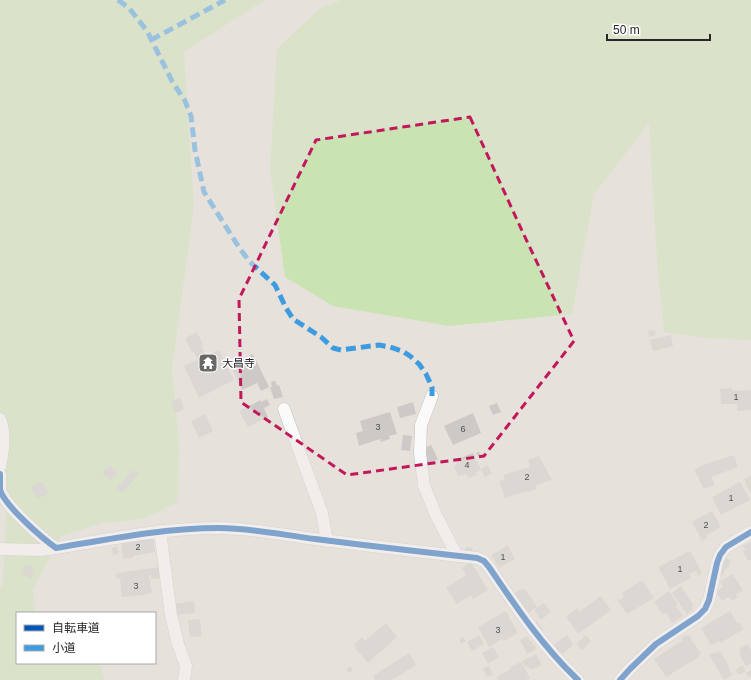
<svg xmlns="http://www.w3.org/2000/svg" width="751" height="680" viewBox="0 0 751 680" font-family="Arial,'Noto Sans JP',sans-serif">
	<style>
		.green { fill: #cae3b3 }
		.building { fill: #cdc9c6 }
		.lines { fill: none; stroke-linecap: round; stroke-linejoin: round }
		.minor-casing { stroke: #c0bdbe; stroke-width: 13 }
		.minor { stroke: #fbfafa; stroke-width: 12 }
		.quiet { stroke: #3d9ce0; stroke-width: 5; stroke-dasharray: 10 5; stroke-linecap: butt }
		.cycleway-casing { stroke: #fff; stroke-width: 8 }
		.cycleway { stroke: #0057b8; stroke-width: 6 }
		.marked { fill: none; stroke: #c2185b; stroke-width: 3; stroke-dasharray: 8 5; stroke-linejoin: round }
		.labels { text-anchor: middle; stroke-width: 3; stroke-linejoin: round; paint-order: stroke }
		.number-label { font-size: 9px; fill: #515050 }
		.poi-label { font-size: 11px; fill: #272727; stroke: #fff; text-anchor: start }
	</style>
	<rect width="100%" height="100%" fill="#e7e1dc"/>
	<!-- green -->
	<path class="green" d="M0,0h265l-81,52 10,155 -22,161 7,77 -1,57 -35,17 -41,4 -41,13 -28,53 2,24h-18v50h80l4,4 3,13h-104v-88l3,-9 4,-95 -7,-21z
		M341,0h410v340l-46,-2 -41,-6 -7,-70 -8,-139 -55,71 -22,120 -123,12 -116,-20 -48,-29 -15,-107 7,-121 43,-41z"/>
	<!-- building -->
	<path class="building" d="M654,330l2,5 -7,2 -1,-6z
		M197,332l6,13 -2,1 5,10 13,-6 15,30 -35,18 -15,-32 14,-7 -5,-8h-2l-6,-13z
		M671,335l2,11 -20,5 -3,-11z
		M253,354l16,33 -8,4 -4,-8 -15,7 -12,-25z
		M275,381l2,5 2,-1 4,12 -9,2 -4,-12h2l-1,-5z
		M732,388v3l19,-1v20l-14,1v-7h-16l-1,-15z
		M180,398l4,10 -2,1 1,1 -8,3 -4,-11z
		M267,399l3,6 -6,3 4,9 -20,10 -9,-16 22,-11v2z
		M413,402l3,12 -16,4 -3,-11z
		M497,403l4,9 -8,3 -4,-9z
		M390,412l7,22 -8,2 1,3 -9,3 -1,-3 -21,7 -3,-13 7,-2 -3,-10z
		M473,413l8,20 -28,12 -9,-19z
		M205,414l8,17 -14,7 -8,-17z
		M403,435l9,1 -2,15 -9,-1z
		M431,445l7,14 -13,7v-18z
		M479,452l3,5 -2,2 -4,-6z
		M473,453l8,17 -5,2 1,3 -8,3 -3,-4 -8,2 -4,-10 3,-2 -1,-4z
		M734,455l4,12 -27,10 4,8 -11,4 -10,-19 9,-5z
		M539,456l13,24 -16,5 1,4 -9,3v-1l-23,7 -6,-17 6,-1 -2,-5 27,-8 -2,-7z
		M110,465l8,7 -7,8 -9,-7z
		M488,465l4,9 -7,3 -4,-8z
		M133,470l6,4 -17,19 -6,-4z
		M751,475v19l-6,-11 1,-1 -2,-3z
		M43,481l5,13 -12,5 -5,-13z
		M740,482l10,18 -29,15 -9,-18z
		M712,511l8,14 -1,1 1,2 -14,7 1,3 -5,3 -10,-19z
		M153,538l2,14 -22,4v2l-10,1 -2,-16z
		M751,542v18l-3,1 -5,-10 2,-1 -2,-4z
		M508,545l7,14 -16,9 -8,-13z
		M117,546l2,8 -6,1 -1,-7z
		M466,547l7,1 -1,4h-7z
		M690,551l12,22 -4,3 -2,-5 -7,3 2,4 -21,11 -12,-22z
		M725,558l6,2 -3,9 -2,-2 -3,8 -3,-1z
		M471,562l17,28 -15,9 -2,-4 -14,9 -11,-16 25,-16 -5,3 -4,-7z
		M25,565l6,1v3l3,1 -2,8 -10,-3z
		M160,567l1,11 -10,1v-4h-2l3,18 -7,1v1l-23,2 -2,-19 -3,1 -1,-6z
		M732,574l11,16 -7,5 2,2 -6,4 -3,-4 -7,4 -6,-9 7,-5 -3,-5z
		M642,580l12,18 -27,16 -9,-13 6,-4 -2,-4z
		M681,586l13,20 -2,1 1,2 -6,5 -15,-21z
		M522,589l1,1 2,-1 12,18 -11,7 -13,-20z
		M669,591l9,13 -2,1 7,11 -11,7 -6,-10 -3,2 -9,-13z
		M601,596l10,14 -33,24 -12,-17 11,-9 2,4z
		M194,601l1,12 -21,2 -1,-11z
		M544,603l7,9 -10,8 -7,-10z
		M506,611l12,22 -14,8 -2,-2 -13,8 -11,-20z
		M730,611l7,12 2,-1 5,7 -22,13 -2,1 -1,-2 -8,4 -10,-17z
		M200,619l2,17 -12,1 -2,-17z
		M537,621l6,9 -3,2 -6,-8z
		M386,623l11,14 -29,26 -12,-14 1,-1 -3,-4 8,-7 3,4z
		M688,634l13,20 -3,2 1,1 -33,20 -12,-18 29,-19 -2,-2z
		M479,635l5,9 -12,7 -5,-9z
		M567,635l6,10 -13,11 -7,-11z
		M586,635l5,6 -9,9 -6,-6z
		M527,636l10,13 -10,5 -7,-14z
		M463,637l3,4 -5,3 -2,-5z
		M748,644l3,6v14l-5,2 -7,-12 2,-1 -2,-4z
		M493,647l6,10 -11,7 -6,-11z
		M720,651l10,17 -1,1 3,6 -8,5 -15,-25 5,-2v1z
		M409,653l7,12 -24,15h-17l-2,-4z
		M536,654l6,11 -11,5 -3,-4 -3,1 -3,-6z
		M521,662l9,16 -3,2h-29l-2,-3 15,-8 -1,-2z
		M742,665l4,6 -7,4 -4,-5z
		M351,666l2,4 -4,3 -3,-4z
		M489,666l4,8 -6,3 -4,-8z
		M751,670v6l-2,2 -3,-5z"/>
	<g class="lines">
		<!-- minor casing -->
		<g class="minor-casing">
			<path id="minor" d="M432,396l-11,29 -1,28 4,33 12,29 21,41
				M284,409l38,104 5,28
				M0,419c6,15 3,33 0,48
				M0,474c0,5 0,11 0,16 5,16 42,48 56,58 54,-9 108,-20 163,-20 32,0 64,7 96,11 54,7 108,13 162,19l7,3 5,6c27,40 54,80 89,113
				M160,531l11,84 7,29 8,22 -2,14
				M0,549l39,1 17,-2
				M620,680l10,-11 26,-25 42,-28 7,-7 4,-9 8,-37 3,-8 6,-8 25,-15"/>
		</g>
		<!-- minor -->
		<use href="#minor" class="minor"/>
		<!-- quiet -->
		<path class="quiet" d="M118,0l11,8 18,23 25,50 13,20 6,15 4,34 9,42 36,57 10,13 25,23 11,23 7,11 28,18 12,11 8,2 38,-5 11,2 12,4 8,5 9,8 7,10 6,13v9
			M151,40l74,-40"/>
		<!-- cycleway casing -->
		<g class="cycleway-casing">
			<path id="cycleway" d="M0,474c0,5 0,11 0,16 5,16 42,48 56,58 54,-9 108,-20 163,-20 32,0 64,7 96,11 54,7 108,13 162,19l7,3 5,6c27,40 54,80 89,113
				M620,680l10,-11 26,-25 42,-28 7,-7 4,-9 8,-37 3,-8 6,-8 25,-15"/>
		</g>
		<!-- cycleway -->
		<use href="#cycleway" class="cycleway"/>
	</g>
	<!-- marked area -->
	<path d="M0 0H751V680H0ZM470,117l54,118 50,106 -90,115 -137,19 -106,-73 -2,-103 77,-159z" fill="#e7e1dc" fill-opacity=".55" fill-rule="evenodd"/>
	<path class="marked" d="M470,117l54,118 50,106 -90,115 -137,19 -106,-73 -2,-103 77,-159z"/>
	<!-- icons -->
	<defs>
		<g id="temple-square" transform="scale(1)"><rect x="-9" y="-9" width="18" height="18" rx="4" fill="#6a6866" stroke="#fff"/><path d="M0-6L5-2H3V0L6.5 2.5H4V6H1.5V3h-3V6H-4V2.5H-6.5L-3 0V-2H-5Z" fill="#fff"/></g>
	</defs>
	<g fill-rule="evenodd">
		<use href="#temple-square" x="208" y="363"/>
	</g>
	<g class="labels">
		<!-- number labels -->
		<g class="number-label">
			<text x="736" y="400">1</text>
			<text x="378" y="430">3</text>
			<text x="463" y="432">6</text>
			<text x="467" y="468">4</text>
			<text x="527" y="480">2</text>
			<text x="731" y="501">1</text>
			<text x="706" y="528">2</text>
			<text x="138" y="550">2</text>
			<text x="503" y="560">1</text>
			<text x="680" y="572">1</text>
			<text x="136" y="589">3</text>
			<text x="498" y="633">3</text>
		</g>
		<!-- poi labels -->
		<g class="poi-label">
			<text x="222" y="367">大昌寺</text>
		</g>
	</g>
	<!-- legend -->
	<rect x="16" y="612" width="140" height="52" fill="#ffffff" stroke="#a9a9a9"/>
	<rect x="24" y="625" width="20" height="6" fill="#0057b8" stroke="#a9a9a9"/>
	<text x="52" y="632" font-size="12" fill="#272727">自転車道</text>
	<rect x="24" y="645" width="20" height="6" fill="#3d9ce0" stroke="#a9a9a9"/>
	<text x="52" y="652" font-size="12" fill="#272727">小道</text>
	<!-- scale -->
	<path d="M607 34v6h103v-6" fill="none" stroke="#272727" stroke-width="2"/>
	<text x="613" y="34" font-size="12" fill="#272727" stroke="#ffffff" stroke-width="3" paint-order="stroke">50 m</text>
</svg>
